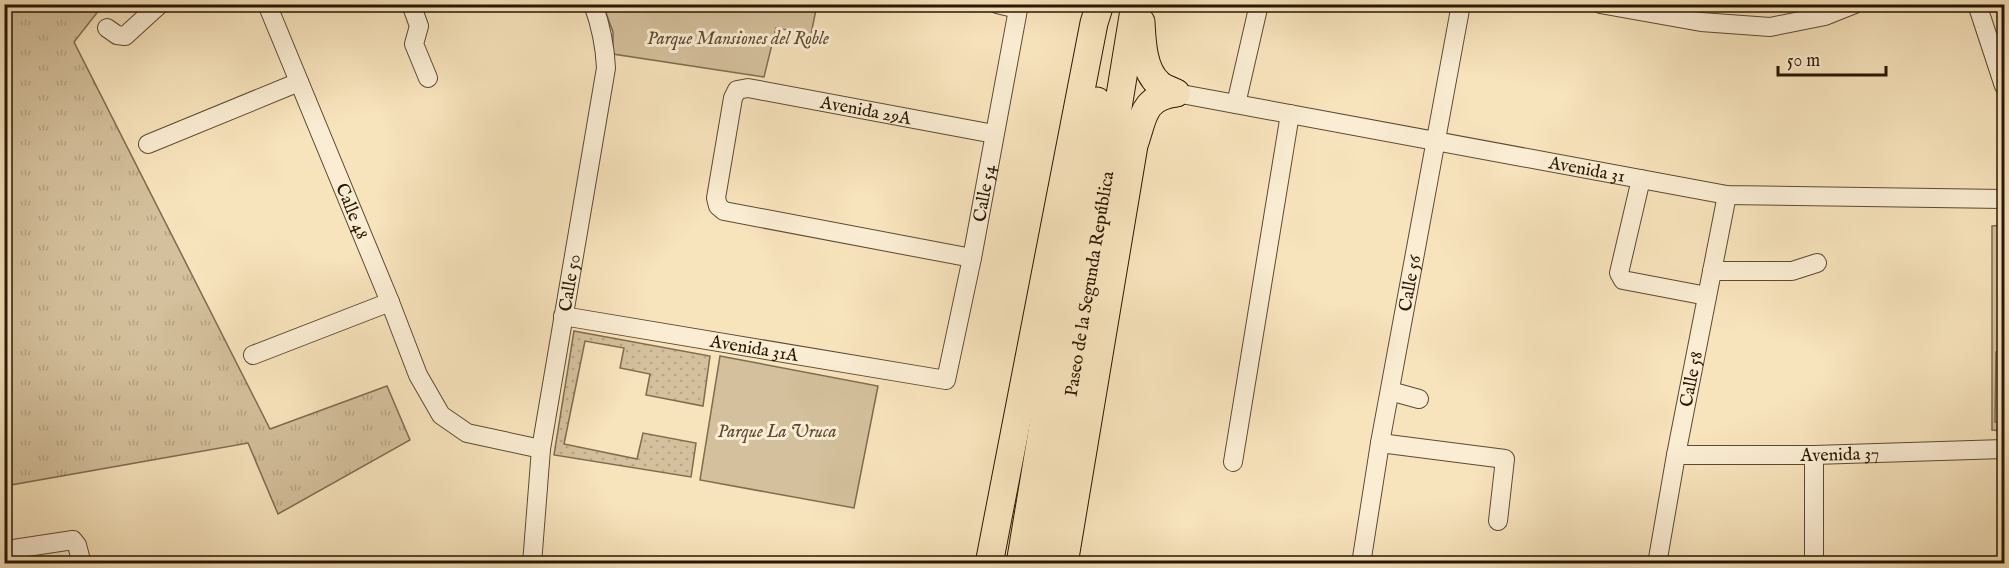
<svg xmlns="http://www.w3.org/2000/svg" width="2009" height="568" viewBox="0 0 2009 568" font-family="'IM FELL English',serif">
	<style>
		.grass { fill: url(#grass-tufts); stroke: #7e6c4e; stroke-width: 1.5 }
		.park { fill: #d4c09c; stroke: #7e6c4e; stroke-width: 1.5 }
		.garden { fill: url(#garden-dots); stroke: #7e6c4e; stroke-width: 1.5 }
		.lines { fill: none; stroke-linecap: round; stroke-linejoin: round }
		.minor-casing { stroke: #5c4b30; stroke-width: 20 }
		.highway-casing { stroke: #291801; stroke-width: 29 }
		.minor { stroke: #faedd3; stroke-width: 18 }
		.highway { stroke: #f7e3bc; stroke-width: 27 }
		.labels { text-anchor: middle; stroke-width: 6; stroke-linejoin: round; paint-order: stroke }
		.park-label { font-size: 18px; font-style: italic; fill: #5c4a30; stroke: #faedd3 }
		.street-label { font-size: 18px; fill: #291801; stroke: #faedd3 }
	</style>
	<defs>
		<pattern id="grass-tufts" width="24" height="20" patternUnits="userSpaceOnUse" patternTransform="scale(1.5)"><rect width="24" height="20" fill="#d4c09c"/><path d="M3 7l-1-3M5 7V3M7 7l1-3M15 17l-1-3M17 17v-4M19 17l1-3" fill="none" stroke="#b6a485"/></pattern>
		<pattern id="garden-dots" width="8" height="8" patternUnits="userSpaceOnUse" patternTransform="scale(1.5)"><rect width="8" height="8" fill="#d4c09c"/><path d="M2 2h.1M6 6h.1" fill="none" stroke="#b6a485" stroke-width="1.8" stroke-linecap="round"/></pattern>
	</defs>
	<rect width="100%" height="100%" fill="#f7e3bc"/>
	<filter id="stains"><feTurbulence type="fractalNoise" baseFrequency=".00333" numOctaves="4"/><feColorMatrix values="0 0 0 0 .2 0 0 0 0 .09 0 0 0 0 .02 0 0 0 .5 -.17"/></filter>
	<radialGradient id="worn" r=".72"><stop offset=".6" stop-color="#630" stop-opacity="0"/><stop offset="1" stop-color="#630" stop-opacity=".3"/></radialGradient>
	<!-- grass -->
	<path class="grass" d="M5,4l98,1 -29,37 196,387 117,-43 23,54 -132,74 -30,-71 -243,43z"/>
	<!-- park -->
	<path class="park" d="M603,5h214l-6,29 -35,-6 -12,49 -151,-23v-22z
		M2004,225v127h-8l-1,70h9v9l-12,-1v-204z
		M720,356l158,30 -24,122 -154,-28z"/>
	<!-- garden -->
	<path class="garden" d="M574,331l136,25 -7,50 -57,-11 4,-21 -30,-6 4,-20 -39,-7 -21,103 73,15 6,-26 53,10 -5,34 -137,-22z"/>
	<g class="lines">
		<!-- minor casing -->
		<g class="minor-casing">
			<g id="minor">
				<path id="s1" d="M267,4l123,298 28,73 23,40 26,18 74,16"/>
				<path d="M411,4l8,22 -5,18 14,34"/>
				<path d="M997,4l21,5"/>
				<path d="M1600,4l101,18 69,5 55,-11 30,-12"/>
				<path d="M1977,4l27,82"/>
				<path d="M107,28l10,7 8,1 35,-32"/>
				<path id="s2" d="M1176,93l551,102 277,4"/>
				<path d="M1236,104l23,-100"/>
				<path d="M148,144l151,-62"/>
				<path d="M1641,179l-22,94 4,7 84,16"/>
				<path id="s3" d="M972,258l-248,-47 -6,-5 -2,-8 17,-100 4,-8 11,-2 246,46"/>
				<path d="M1712,271h80l25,-8"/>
				<path id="s4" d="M563,316l383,64 26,-122 47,-254"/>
				<path d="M253,355l137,-53"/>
				<path d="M1390,391l29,8"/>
				<path d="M1380,443l125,16 -7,62"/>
				<path id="s5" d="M1676,455h138l190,-6"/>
				<path d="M1814,455v109"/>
				<path d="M1233,462l57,-348"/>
				<path d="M7,550l66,-10 4,5 5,19"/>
				<path id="s6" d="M532,564l9,-115 65,-381c-1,-23 -5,-42 -13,-64"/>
				<path id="s7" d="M1361,564l19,-121 81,-439"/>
				<path id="s8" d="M1657,564l19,-109 51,-260"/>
			</g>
		</g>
		<!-- highway casing -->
		<g class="highway-casing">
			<g id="highway">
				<path d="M1141,22c1,20 2,48 18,62 4,4 12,6 17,9"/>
				<path d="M989,564l105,-541 6,-19"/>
				<path d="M1020,564l77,-463"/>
				<path id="s9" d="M1043,564l92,-560"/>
				<path d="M1064,564l70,-419c10,-28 8,-47 42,-52"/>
			</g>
		</g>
		<!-- minor -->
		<use href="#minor" class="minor"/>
		<!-- highway -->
		<use href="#highway" class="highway"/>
	</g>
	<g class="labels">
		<!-- park labels -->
		<g class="park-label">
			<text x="738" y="44">Parque Mansiones del Roble</text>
			<text x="777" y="437">Parque La Uruca</text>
		</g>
		<!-- street labels -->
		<g class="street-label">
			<text dy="6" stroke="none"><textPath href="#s3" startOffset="510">Avenida 29A</textPath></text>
			<text dy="6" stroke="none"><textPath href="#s2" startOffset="418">Avenida 31</textPath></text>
			<text dy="6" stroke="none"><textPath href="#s4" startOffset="579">Calle 54</textPath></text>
			<text dy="6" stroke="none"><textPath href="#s1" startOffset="224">Calle 48</textPath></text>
			<text dy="6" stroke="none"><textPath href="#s6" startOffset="284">Calle 50</textPath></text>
			<text dy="6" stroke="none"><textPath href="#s9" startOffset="284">Paseo de la Segunda República</textPath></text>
			<text dy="6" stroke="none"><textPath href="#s7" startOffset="285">Calle 56</textPath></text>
			<text dy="6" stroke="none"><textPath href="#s4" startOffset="194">Avenida 31A</textPath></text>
			<text dy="6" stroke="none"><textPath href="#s8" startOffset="188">Calle 58</textPath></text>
			<text dy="6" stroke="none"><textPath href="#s5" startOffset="164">Avenida 37</textPath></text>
		</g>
	</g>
	<!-- margin -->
	<rect width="2009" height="568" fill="none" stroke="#f7e3bc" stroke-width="24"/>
	<rect x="6" y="6" width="1997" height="556" fill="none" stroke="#291801" stroke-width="3"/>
	<rect x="12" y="12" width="1985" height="544" fill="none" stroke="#291801" stroke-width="1.5"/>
	<!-- scale -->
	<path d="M1778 66v9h108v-9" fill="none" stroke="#291801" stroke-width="3"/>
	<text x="1787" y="66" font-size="18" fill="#291801" stroke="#faedd3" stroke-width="4.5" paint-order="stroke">50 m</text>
	<rect width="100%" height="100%" filter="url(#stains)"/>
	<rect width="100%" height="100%" fill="url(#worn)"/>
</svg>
